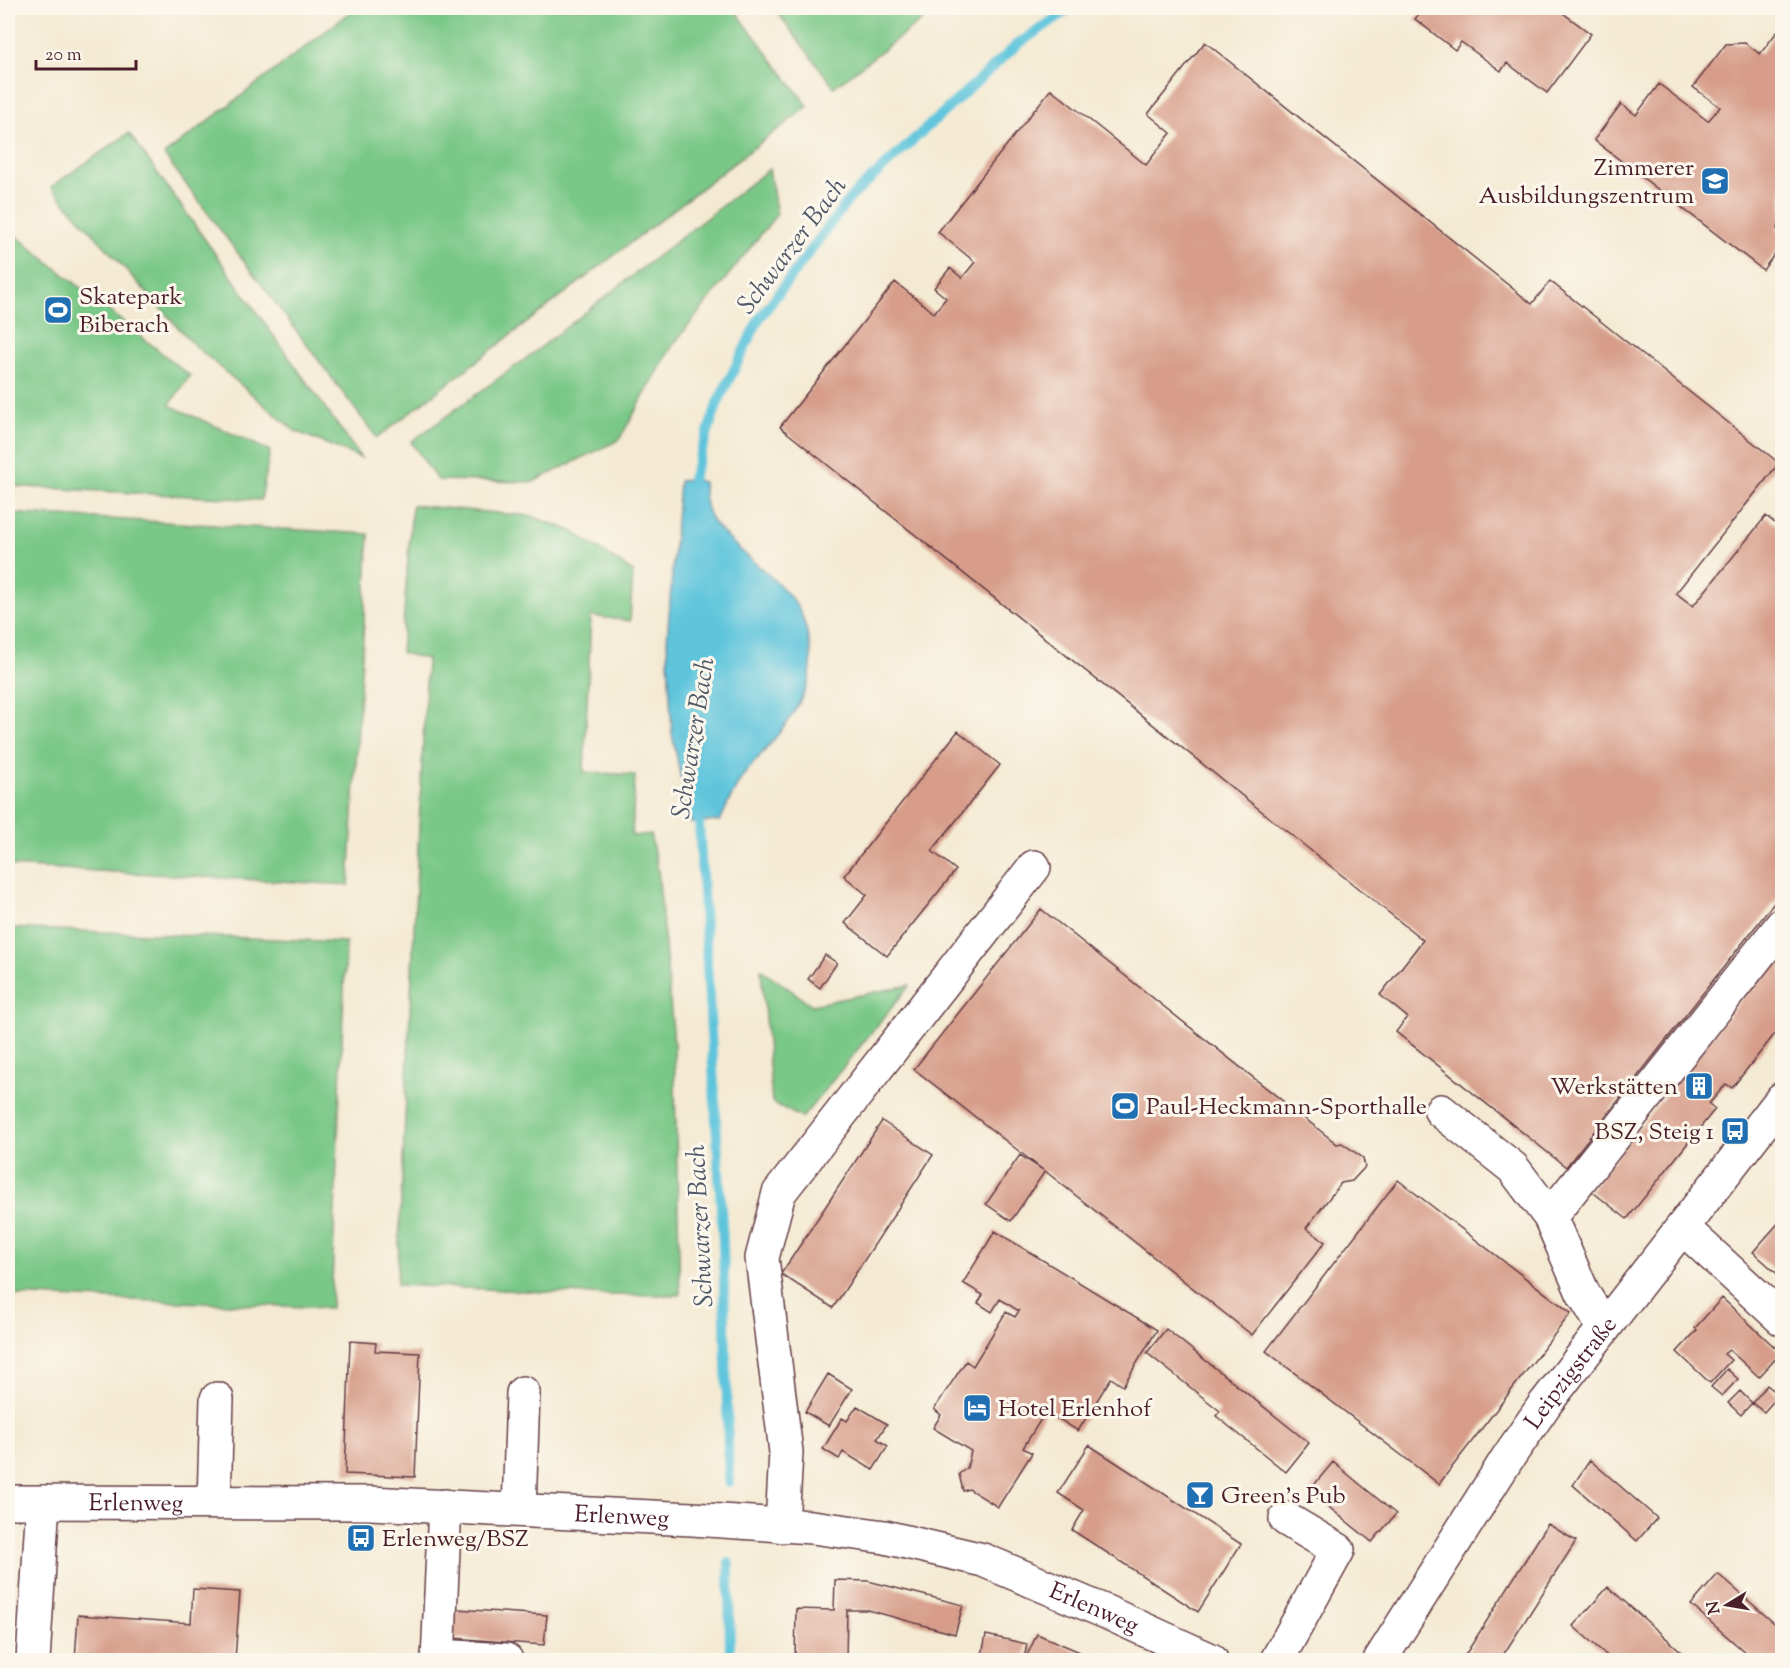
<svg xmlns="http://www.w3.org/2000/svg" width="1790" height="1668" viewBox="0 0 1790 1668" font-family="'Sorts Mill Goudy',serif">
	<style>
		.green { fill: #7ac888; stroke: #62745a; stroke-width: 1.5 }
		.water { fill: #5ec5dc; stroke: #547284; stroke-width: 1.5 }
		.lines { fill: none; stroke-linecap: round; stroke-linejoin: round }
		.stream { stroke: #5ec5dc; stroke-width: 10 }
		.building { fill: #d79d8a }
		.minor-casing { stroke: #643d44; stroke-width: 36 }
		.minor { stroke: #fff; stroke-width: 33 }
		.labels { text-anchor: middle; stroke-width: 6; stroke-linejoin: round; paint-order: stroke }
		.poi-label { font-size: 24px; fill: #4a1f2b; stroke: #fbf7ec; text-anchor: start }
		.street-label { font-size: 24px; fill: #4a1f2b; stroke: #fbf7ec }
		.water-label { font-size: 26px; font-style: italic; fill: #515969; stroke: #fbf7ec }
	</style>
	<rect width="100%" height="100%" fill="#fbf7ec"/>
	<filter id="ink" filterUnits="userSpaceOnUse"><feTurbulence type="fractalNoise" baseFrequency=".0167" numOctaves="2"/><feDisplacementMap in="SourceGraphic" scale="12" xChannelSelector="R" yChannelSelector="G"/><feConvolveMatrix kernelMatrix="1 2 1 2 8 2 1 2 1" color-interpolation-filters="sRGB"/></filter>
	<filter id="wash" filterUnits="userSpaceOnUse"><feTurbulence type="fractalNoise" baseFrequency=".008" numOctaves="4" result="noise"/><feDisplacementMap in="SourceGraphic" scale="24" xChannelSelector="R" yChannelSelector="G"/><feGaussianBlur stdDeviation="1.35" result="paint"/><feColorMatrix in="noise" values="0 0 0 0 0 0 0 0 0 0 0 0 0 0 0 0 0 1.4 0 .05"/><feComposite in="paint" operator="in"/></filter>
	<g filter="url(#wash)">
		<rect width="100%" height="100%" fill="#f4ead3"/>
		<!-- green -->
		<path class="green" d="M356,8h377l75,98 -431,332 -213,-283z
			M774,8h164l-104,79z
			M129,133l232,325 -66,-27 -100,-85 -144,-159z
			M769,169l8,45 -104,131 -54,95 -86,42 -96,-2 -26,-38 121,-88z
			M14,234l176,142 -21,29 101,46 -9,49 -253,-14v-243z
			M412,505l119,11 41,15 61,41 -3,49 -39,-5 -7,156 51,3 -3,61 18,-2 8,36 16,174 6,251h-70l-213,-10 30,-626 -26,-6z
			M8,513l361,21 -20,351 -341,-19z
			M8,928l338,14 -15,366 -323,-13z
			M761,969l51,36 98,-20 -108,133 -30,-16z"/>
		<!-- water -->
		<path class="water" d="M692,479l11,3c1,14 2,27 10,40 3,5 8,9 12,13 23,25 53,43 72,71 7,10 9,24 12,35 3,14 3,31 -2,45 -13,34 -38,59 -61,86 -11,14 -18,32 -26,49l-30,2 -18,-89 -5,-93 12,-160z"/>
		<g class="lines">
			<!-- stream -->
			<path class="stream" d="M693,494l-1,-15 26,-77 41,-83 91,-121 168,-154 53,-36
				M703,810l-4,12 24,421 6,239
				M729,1563l1,97"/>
		</g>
		<g id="blocks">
			<!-- building -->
			<path class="building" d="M1423,8h136v2l32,24 -44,59 -40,-30 -6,8 -40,-29 -6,8 -40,-31z
				M1780,28h2v193l-5,8 5,5v10l-19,26 -169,-130 27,-36 15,11 23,-31 49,37 12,-14 -27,-20 33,-43 19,-1 15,11z
				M1205,42l327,262 18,-23 229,182 -103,130 17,13 73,-90 16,13v364l-216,274 -170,-135 11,-15 -27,-22 43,-55 -643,-513 115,-145 39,31 12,-15 -12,-10 16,-20 12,10 13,-16 -37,-30 113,-143 95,76 25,-32 -23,-19z
				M958,731l42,34 -68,86 24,19 -69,86 -42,-33 22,-28 -23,-19z
				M1041,909l296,235 5,-1 21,15 2,9 -13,14 -11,2 -35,45 19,14 -73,93 -207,-164 -34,50 -25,-17 34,-49 23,15 -129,-101z
				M1782,948v77l-50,63 -6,-4 -17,20 6,5 -88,110 -37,-29z
				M825,955l12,8 -17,25 -12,-9z
				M882,1121l51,34 -100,153 -52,-34z
				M1398,1180l173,133 -132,171 -173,-133z
				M1782,1219v59l-29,-26z
				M995,1231l162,99 -34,56 -12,-8 -33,53 -32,-20 -23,37 9,5 -34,54 -29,-18 -6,2 -4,-17 8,-6 4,-17 -38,-23 8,-13 -7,-6 32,-48 7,5 33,-54 9,5 4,-6 -19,-12 -8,13 -14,-9 5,-8 -20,-12z
				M1722,1298l59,55 -22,24 -30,-27 -5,4 7,6 -21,23 -33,-31 20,-22 -2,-2z
				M1166,1329l143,114 -23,29 -70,-56 4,-5 -73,-58z
				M350,1341l26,2 -1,8 45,2 -5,124 -70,-3z
				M1727,1369l11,10 -16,17 -11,-9z
				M828,1374l24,15 -23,37 -24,-14z
				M1767,1385l12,10 -15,17 -12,-9z
				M1740,1391l12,12 -11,12 -13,-12z
				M857,1406l30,18 -10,15 11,7 -15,24 -30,-18 -4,7 -16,-10 19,-31 5,3z
				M1089,1445l152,99 -43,68 -126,-82 12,-20 -26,-17z
				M1590,1460l67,58 -20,23 -64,-56z
				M1333,1462l63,52 -24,28 -63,-51z
				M1548,1524l28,17 -76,119h-38z
				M1718,1574l64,56v30h-28l-63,-55z
				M835,1580l33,1 95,24 -8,29 -87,-24h-21l-1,50h-51l1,-51 38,1z
				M1608,1587l83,73h-79l-39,-34z
				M193,1589l47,3 -5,68h-160l3,-45 113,8z
				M456,1609l91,6 -3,30 -91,-7z
				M1037,1634l62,26h-74z
				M986,1635l41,9 -3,16h-43z"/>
		</g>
	</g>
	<g filter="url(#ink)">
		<use href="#blocks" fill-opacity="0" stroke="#643d44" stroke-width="1.5"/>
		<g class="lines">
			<!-- minor casing -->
			<g class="minor-casing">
				<g id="minor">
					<path d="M1441,1111l72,57 37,49 33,76 21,35"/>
					<path d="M1550,1217l232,-292"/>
					<path d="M1683,1228l99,91"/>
					<path id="s1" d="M8,1502l362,1 322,16 120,8 73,10 98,23 123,52 105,48"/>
					<path d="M214,1502l3,-103"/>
					<path d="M519,1510l4,-117"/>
					<path d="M782,1526l4,-74 -24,-194 17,-65 255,-326"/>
					<path d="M438,1656l68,4"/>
					<path d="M33,1660l10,-158"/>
					<path d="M438,1660l7,-154"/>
					<path d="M1277,1660l61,-110 -52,-31"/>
					<path id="s2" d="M1380,1660l127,-201 38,-55 237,-305"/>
				</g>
			</g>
			<!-- minor -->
			<use href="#minor" class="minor"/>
		</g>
	</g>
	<!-- icons -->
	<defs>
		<g id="school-square" transform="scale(1.5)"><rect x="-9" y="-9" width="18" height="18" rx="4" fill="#1f6fb2" stroke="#fbf7ec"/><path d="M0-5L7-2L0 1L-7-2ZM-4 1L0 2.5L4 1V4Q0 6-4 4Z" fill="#fff"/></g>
		<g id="stadium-square" transform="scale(1.5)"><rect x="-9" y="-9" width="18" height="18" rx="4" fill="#1f6fb2" stroke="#fbf7ec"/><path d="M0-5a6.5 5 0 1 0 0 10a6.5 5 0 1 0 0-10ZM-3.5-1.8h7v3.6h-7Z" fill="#fff"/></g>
		<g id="building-square" transform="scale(1.5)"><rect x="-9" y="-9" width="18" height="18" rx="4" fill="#1f6fb2" stroke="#fbf7ec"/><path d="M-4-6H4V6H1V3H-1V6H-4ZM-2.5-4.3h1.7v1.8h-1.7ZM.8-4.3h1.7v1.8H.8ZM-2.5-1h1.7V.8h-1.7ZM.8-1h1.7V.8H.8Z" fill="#fff"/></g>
		<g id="bus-square" transform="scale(1.5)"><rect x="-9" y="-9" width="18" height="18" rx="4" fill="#1f6fb2" stroke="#fbf7ec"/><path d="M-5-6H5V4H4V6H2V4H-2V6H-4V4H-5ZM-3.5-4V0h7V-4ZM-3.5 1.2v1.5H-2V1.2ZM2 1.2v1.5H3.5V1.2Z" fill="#fff"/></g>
		<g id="hotel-square" transform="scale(1.5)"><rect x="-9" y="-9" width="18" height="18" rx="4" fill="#1f6fb2" stroke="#fbf7ec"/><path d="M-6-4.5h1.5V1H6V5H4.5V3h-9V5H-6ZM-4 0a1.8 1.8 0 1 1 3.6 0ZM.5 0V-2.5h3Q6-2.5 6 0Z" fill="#fff"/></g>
		<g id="bar-square" transform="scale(1.5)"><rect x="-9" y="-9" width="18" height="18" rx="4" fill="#1f6fb2" stroke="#fbf7ec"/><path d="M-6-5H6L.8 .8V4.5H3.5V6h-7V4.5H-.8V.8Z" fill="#fff"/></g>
	</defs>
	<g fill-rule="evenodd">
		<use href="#school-square" x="1715" y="181"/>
		<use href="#stadium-square" x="58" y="310"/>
		<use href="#building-square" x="1699" y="1086"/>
		<use href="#stadium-square" x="1125" y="1106"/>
		<use href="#bus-square" x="1735" y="1131"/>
		<use href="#hotel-square" x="977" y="1408"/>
		<use href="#bar-square" x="1200" y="1495"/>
		<use href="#bus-square" x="361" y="1538"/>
	</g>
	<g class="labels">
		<!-- poi labels -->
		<g class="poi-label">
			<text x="1694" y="175" text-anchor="end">Zimmerer<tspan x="1694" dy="28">Ausbildungszentrum</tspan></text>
			<text x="79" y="304">Skatepark<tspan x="79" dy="28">Biberach</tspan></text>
			<text x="1678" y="1094" text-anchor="end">Werkstätten</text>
			<text x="1146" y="1114">Paul-Heckmann-Sporthalle</text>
			<text x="1714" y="1139" text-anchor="end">BSZ, Steig 1</text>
			<text x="998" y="1416">Hotel Erlenhof</text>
			<text x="1221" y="1503">Green's Pub</text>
			<text x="382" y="1546">Erlenweg/BSZ</text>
		</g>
		<!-- street labels -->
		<g class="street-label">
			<text dy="8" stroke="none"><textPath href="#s2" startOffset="345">Leipzigstraße</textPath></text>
			<text dy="8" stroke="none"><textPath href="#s1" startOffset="128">Erlenweg</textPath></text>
			<text dy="8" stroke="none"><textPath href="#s1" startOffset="614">Erlenweg</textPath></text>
			<text dy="8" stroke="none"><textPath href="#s1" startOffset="1100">Erlenweg</textPath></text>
		</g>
		<!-- water labels -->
		<g class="water-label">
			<text transform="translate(791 245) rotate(-53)" y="9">Schwarzer Bach</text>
			<text transform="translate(692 738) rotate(-81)" y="9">Schwarzer Bach</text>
			<text transform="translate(699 1226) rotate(-93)" y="9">Schwarzer Bach</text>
		</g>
	</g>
	<!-- margin -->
	<rect width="1790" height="1668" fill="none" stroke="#fbf7ec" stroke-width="30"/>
	<!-- north arrow -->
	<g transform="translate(1727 1605) rotate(259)" stroke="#fbf7ec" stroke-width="4.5" paint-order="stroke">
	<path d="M0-4.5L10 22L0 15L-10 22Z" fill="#4a1f2b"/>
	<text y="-9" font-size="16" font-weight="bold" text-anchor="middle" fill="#4a1f2b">N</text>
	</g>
	<!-- scale -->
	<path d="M36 60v9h100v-9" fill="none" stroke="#4a1f2b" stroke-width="3"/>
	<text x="45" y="60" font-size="18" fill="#4a1f2b" stroke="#fbf7ec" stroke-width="4.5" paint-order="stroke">20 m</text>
</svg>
